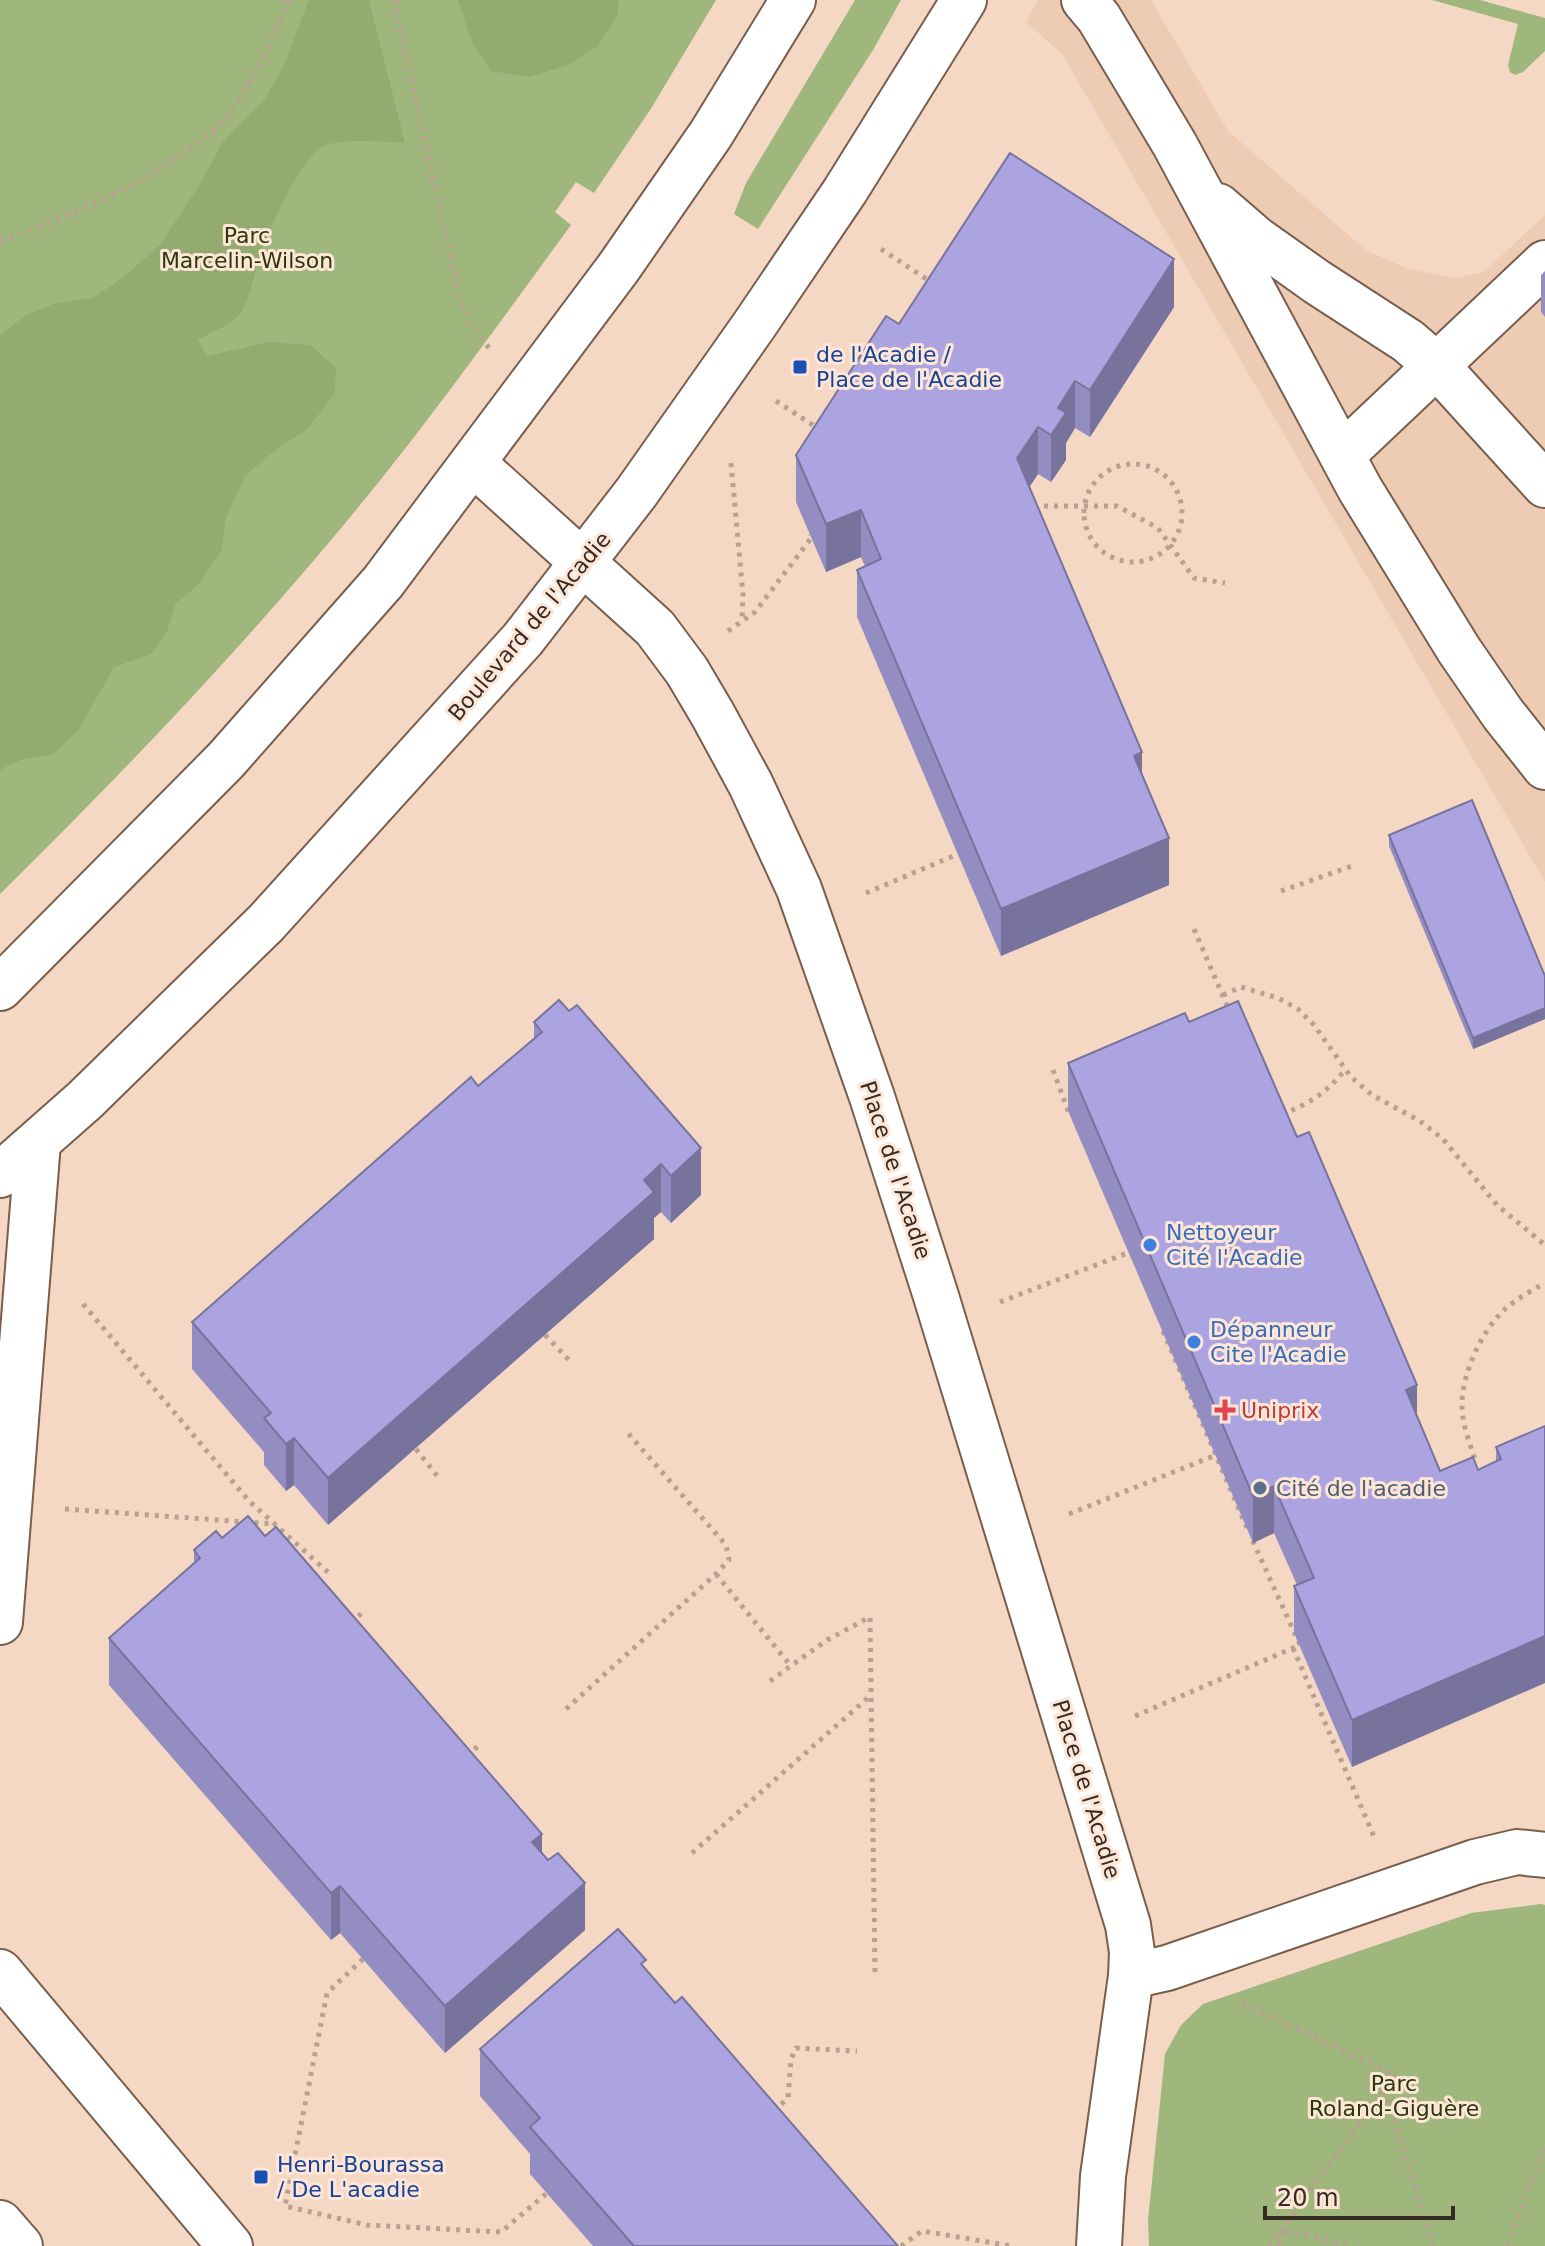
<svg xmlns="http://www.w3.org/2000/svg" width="1545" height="2246" viewBox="0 0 1545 2246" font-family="'DejaVu Sans',sans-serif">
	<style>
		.built { fill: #eecbb3 }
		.green { fill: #9fb67d }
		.forest { fill: #93ab6f }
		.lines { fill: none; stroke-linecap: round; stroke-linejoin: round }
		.minor-casing { stroke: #775e4d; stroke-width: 48 }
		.major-casing { stroke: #775e4d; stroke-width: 48 }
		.path { stroke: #b8a191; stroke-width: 5; stroke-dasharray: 4 6; stroke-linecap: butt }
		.minor { stroke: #fff; stroke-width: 44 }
		.major { stroke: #fff; stroke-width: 44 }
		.wall { fill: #948dc1 }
		.shaded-wall { fill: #78739d }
		.building { fill: #aca4e0; stroke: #78739d; stroke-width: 2 }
		.transit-dot { fill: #1a4fb4; stroke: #fee6d6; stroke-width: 3 }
		.shop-dot { fill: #3f7fe0; stroke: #fee6d6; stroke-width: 3 }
		.health-dot { fill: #e0444e; stroke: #fee6d6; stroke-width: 3 }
		.service-dot { fill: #5c6f8a; stroke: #fee6d6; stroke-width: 3 }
		.labels { text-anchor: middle; stroke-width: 6; stroke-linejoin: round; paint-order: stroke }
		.park-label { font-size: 22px; fill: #2a390c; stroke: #fee6d6 }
		.transit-label { font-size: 22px; fill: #164399; stroke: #fee6d6; text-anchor: start }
		.street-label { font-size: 22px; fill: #362b23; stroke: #fee6d6 }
		.shop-label { font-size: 22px; fill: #366cbe; stroke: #fee6d6; text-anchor: start }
		.health-label { font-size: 22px; fill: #be3a42; stroke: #fee6d6; text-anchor: start }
		.service-label { font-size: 22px; fill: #4e5e75; stroke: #fee6d6; text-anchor: start }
	</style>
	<rect width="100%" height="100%" fill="#f5d8c4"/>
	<!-- built -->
	<path class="built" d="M1038,0h113l77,131 139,120 42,18 46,9 29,-6 61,-57v667l-483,-828 -36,-32z"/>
	<!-- green -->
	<path class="green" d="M0,0h716l-64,107 -58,86 -18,-11 -21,30 16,13c-62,85 -124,171 -189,253 -118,147 -248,284 -382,416z
		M855,0h46l-28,50 -115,179 -24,-15 12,-31z
		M1432,0h48l65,18v33l-22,21 -8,3 -5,-3 -2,-7 10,-41z
		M1541,1904l4,1v341h-396l-1,-26 17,-166 16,-29 22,-21 268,-91z"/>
	<!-- forest -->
	<path class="forest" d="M309,0h60l36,143c-21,-1 -67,-6 -85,5 -19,11 -53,86 -60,107 -7,20 -9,48 -24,63 -10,9 -27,15 -38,22l9,16 61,-14 42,3 26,23 -1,25 -28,37 -28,17 -34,29 -20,44 -3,29 -23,35 -23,19 -10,31 -15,20 -37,13 -36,64 -26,24 -30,4 -22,11v-435l26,-20 27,-11 40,-6 32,-22 35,-31 42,-64 20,-38 43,-44 17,-30z
		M458,0h161l-2,16 -19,30 -30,19 -38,12 -39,-6 -19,-28z"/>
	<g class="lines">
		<!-- minor casing -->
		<g class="minor-casing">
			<path id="minor" d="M1084,0l15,18 76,127 185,344 99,161 44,64 42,53
				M1218,206l37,32 62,44 91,59 29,25 108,119
				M1342,455l203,-192
				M474,464l181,164 32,43 26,44 38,70 48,104 73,208 63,196 193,632 4,27 -1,24
				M1099,2246l4,-70 28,-200 36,-8 308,-106 42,-10 28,3"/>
		</g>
		<!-- major casing -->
		<g class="major-casing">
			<path id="major" d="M0,988l226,-228 157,-178 236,-315 92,-133 82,-134
				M0,1175l85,-75 181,-177 257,-284 113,-146 119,-169 90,-133 119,-191
				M0,1622l38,-480
				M0,1972l230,274
				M0,2223l20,23"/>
		</g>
		<!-- path -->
		<path class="path" d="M394,0l64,292 11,32 21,25
			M0,241c65,-23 126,-48 182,-87 17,-12 35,-24 47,-40 26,-35 44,-74 60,-114
			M881,249l50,33
			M776,401l43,28
			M731,463l12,132 -1,26
			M1084 513a49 49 0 1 1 98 0a49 49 0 1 1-98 0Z
			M1034,506h83l41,22 36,50 31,5
			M728,631l27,-19 57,-75 -2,-3
			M1281,891l71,-25
			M866,893l92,-39
			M1194,929l35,81
			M1223,995l18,-8 37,11 20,11 16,16 37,52 21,18 48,26 23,18 54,66 48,40
			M1053,1070l17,46
			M1282,1114c27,-10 44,-21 63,-44
			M1000,1302l130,-50
			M83,1304l166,197 81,73
			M1163,1331l84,197
			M545,1335l25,26
			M416,1449l22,28
			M1467,1463l8,-4c-6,-17 -13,-36 -13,-54 0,-31 19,-73 42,-95 12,-11 27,-19 41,-27
			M65,1509l209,15
			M1069,1514l147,-59
			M716,1574l74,91
			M351,1623l11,-10
			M1293,1648l82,191
			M770,1681l57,-41 43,-23 5,356
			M566,1709l150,-135 13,-14 -3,-15 -100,-114
			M1135,1716l165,-71 -49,-108
			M467,1756l11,-10
			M692,1853l178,-157
			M363,1959l-36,34 -42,213 82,19 134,7 46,-39
			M1242,2003l154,72 -127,171
			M1385,2090l48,156
			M774,2111l14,-13 3,-39 5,-11 61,3
			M901,2246l21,-15 90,15
			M1279,2246l2,-16 71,16
			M1507,2246l38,-100"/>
		<!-- minor -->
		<use href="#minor" class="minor"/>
		<!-- major -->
		<use href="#major" class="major"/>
	</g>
	<!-- wall -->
	<path class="wall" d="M1545,271v46l-4,-5v-37z
		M1174,307l-84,130 -15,-9 -9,15v17l-15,22 -13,-8 -9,13 113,290 27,108 -168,71 -144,-339v-47l8,-4 -4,-9 -35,15 -30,-70v-47l103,-131z
		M1389,835l156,141v43l-72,30 -84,-203z
		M534,1022l167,173 -30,28 -10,-11 -7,6v21l-326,286 -34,-40 -8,6 -22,-26v-13l-72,-83v-47l286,-236 56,-47z
		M1189,1022l228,395 23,54 38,-1 18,-8v-15l49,-21 -193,341 -58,-134v-47l3,-1 -23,-52 -21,10 -185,-432v-48z
		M222,1538l320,315 43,77 -140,123 -105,-120 -9,7 -222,-255v-47l85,-74v-14z
		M646,1970l29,33 223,243h-305l-63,-72v-20l-50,-58v-47z"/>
	<!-- shaded-wall -->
	<path class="shaded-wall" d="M1174,259v48l-84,130v-47z
		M1075,381v47l-9,15v17l-15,22v-47l7,-27z
		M1038,427v47l-21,32v-48z
		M861,510v47l-35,15v-48z
		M1142,752v48l-8,-44z
		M1169,838v47l-168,71v-47z
		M1545,1008v11l-72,30v-11z
		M701,1148v47l-30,28v-47z
		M661,1164v48l-7,6v21l-326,286v-47z
		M1417,1385v47l-11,-42z
		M294,1438v47l-8,6v-47z
		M1274,1486v47l-21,10v-47z
		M1545,1636v47l-193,84v-47z
		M542,1834v47l-10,-39z
		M585,1883v47l-140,123v-47z
		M340,1886v47l-9,7v-47z"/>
	<!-- building -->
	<path class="building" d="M1010,153l164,106 -84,131 -15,-9 -17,27 8,5 -15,22 -13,-8 -21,31 125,294 -8,4 35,82 -168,71 -144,-339 24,-11 -20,-49 -35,14 -30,-69 90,-139 13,8z
		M1472,800l73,176v32l-72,30 -84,-203z
		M559,1000l10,11 8,-6 124,143 -30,28 -10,-12 -17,16 10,12 -326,286 -34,-40 -8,6 -22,-26 7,-5 -79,-91 279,-245 7,9 64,-54 -8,-10z
		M1238,1001l59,136 12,-5 108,253 -11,5 34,81 33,-14 5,13 23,-11 -5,-12 49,-21v210l-193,84 -58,-134 20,-8 -40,-92 -21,10 -185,-433 117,-50 4,9z
		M248,1516l17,20 11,-9 266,307 -10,8 16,18 10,-7 27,30 -140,123 -105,-120 -9,7 -222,-255 91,-80 -6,-8 22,-19 6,7z
		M618,1929l28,31 -5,4 34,39 7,-6 216,249h-264l-104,-119 10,-9 -60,-69z"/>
	<!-- markers -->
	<g class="transit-dot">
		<rect x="792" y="359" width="16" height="16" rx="4"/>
		<rect x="253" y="2169" width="16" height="16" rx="4"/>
	</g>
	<g class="shop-dot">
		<circle cx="1150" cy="1245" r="8"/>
		<circle cx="1194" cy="1342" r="8"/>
	</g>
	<path class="health-dot" d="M1221 1398h8v8h8v8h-8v8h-8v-8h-8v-8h8z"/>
	<circle class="service-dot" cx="1260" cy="1488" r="8"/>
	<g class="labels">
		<!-- park labels -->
		<g class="park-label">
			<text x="247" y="243">Parc<tspan x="247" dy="25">Marcelin-Wilson</tspan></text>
			<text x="1394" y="2091">Parc<tspan x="1394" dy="25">Roland-Giguère</tspan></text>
		</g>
		<!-- transit labels -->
		<g class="transit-label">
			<text x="816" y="362">de l'Acadie /<tspan x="816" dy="25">Place de l'Acadie</tspan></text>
			<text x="277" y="2172">Henri-Bourassa<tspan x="277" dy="25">/ De L'acadie</tspan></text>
		</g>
		<!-- street labels -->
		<g class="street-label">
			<text transform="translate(529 626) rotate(-50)" y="8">Boulevard de l'Acadie</text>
			<text transform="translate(896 1170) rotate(72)" y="8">Place de l'Acadie</text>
			<text transform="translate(1087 1789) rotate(73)" y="8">Place de l'Acadie</text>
		</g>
		<!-- shop labels -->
		<g class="shop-label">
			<text x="1166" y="1240">Nettoyeur<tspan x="1166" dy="25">Cité l'Acadie</tspan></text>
			<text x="1210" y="1337">Dépanneur<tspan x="1210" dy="25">Cite l'Acadie</tspan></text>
		</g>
		<!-- health labels -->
		<g class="health-label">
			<text x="1241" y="1418">Uniprix</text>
		</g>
		<!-- service labels -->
		<g class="service-label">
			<text x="1276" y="1496">Cité de l'acadie</text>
		</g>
	</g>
	<!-- scale -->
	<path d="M1265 2206v12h188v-12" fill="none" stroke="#362b23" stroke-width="4"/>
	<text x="1277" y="2206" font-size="24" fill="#362b23" stroke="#fee6d6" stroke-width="6" paint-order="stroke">20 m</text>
</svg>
